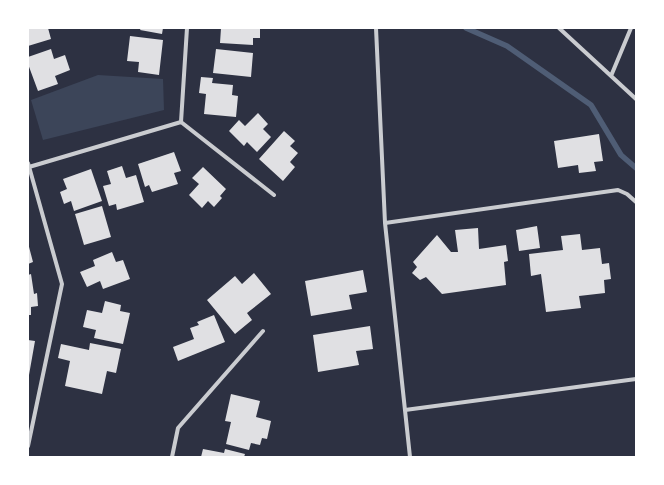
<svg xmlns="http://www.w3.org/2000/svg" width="664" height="485" viewBox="0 0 664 485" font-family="Signika,sans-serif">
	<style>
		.green { fill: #3c4559 }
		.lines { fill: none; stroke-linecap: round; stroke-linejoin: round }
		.stream { stroke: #4f5d75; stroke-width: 5.5 }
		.building { fill: #e0e0e3 }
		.minor { stroke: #caccd0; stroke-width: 4 }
	</style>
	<rect width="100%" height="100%" fill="#2d3142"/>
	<!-- green -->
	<path class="green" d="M98,75l65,4 1,31 -121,30 -12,-40z"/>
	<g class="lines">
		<!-- stream -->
		<path class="stream" d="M466,28l41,18 84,59 30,50 15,13"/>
	</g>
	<!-- building -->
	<path class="building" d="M28,28h20l3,11 -23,7z
		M141,28h22l-1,6 -22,-4z
		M221,28h39v10h-7v7l-33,-2z
		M130,36l33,4 -4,35 -21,-3 1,-10 -12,-1z
		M51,49l3,10 11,-4 5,15 -15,6 3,8 -20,7 -10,-27v-7z
		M216,49l37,4 -2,24 -38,-4z
		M201,77l12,1 -1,5 21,2 -1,10 6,1 -2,21 -32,-3 2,-20 -7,-1z
		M258,113l10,11 -5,5 8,8 -14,15 -10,-10 -3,4 -15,-15 10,-11 6,6z
		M284,131l11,10 -5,5 8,7 -8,9 5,5 -12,14 -24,-22z
		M599,134l4,27 -9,1 2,9 -17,2 -1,-8 -20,3 -4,-27z
		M174,152l7,19 -7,2 4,11 -26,8 -3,-7 -4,2 -7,-23z
		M122,166l4,12 10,-3 8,27 -27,8 -1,-6 -7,2 -6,-20 8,-2 -4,-13z
		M203,167l23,22 -6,7 2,2 -8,9 -6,-6 -6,7 -13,-13 10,-11 -7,-6z
		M91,169l11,32 -28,10 -3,-10 -7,3 -4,-12 7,-3 -4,-10z
		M102,206l9,31 -27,8 -9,-31z
		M537,226l3,22 -21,3 -3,-21z
		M478,228l1,21 27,-4 2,16 -4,1 2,23 -64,9 -16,-17 -6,3 -8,-7 5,-6 -4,-5 24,-27 14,17h7l-3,-22z
		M580,234l2,16 18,-2 2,16 7,-1 2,16 -7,1 1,13 -26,3 2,12 -35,4 -5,-38 -10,2 -2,-22 34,-4 -2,-14z
		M28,243l5,19 -5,2z
		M112,252l4,10 7,-2 7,19 -27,10 -3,-8 -13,6 -7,-15 15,-6 -2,-6z
		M363,270l4,22 -18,3 3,14 -41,7 -6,-35z
		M254,273l17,21 -24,19 5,7 -17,14 -28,-34 28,-24 7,8z
		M31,274l3,20 3,-1 1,13 -7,1v8h-3v-40z
		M105,301l16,4 -1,6 10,2 -7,31 -29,-6 2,-8 -13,-3 4,-17 15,3z
		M214,315l11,27 -47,19 -5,-14 21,-8 -4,-11 9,-3 -2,-3z
		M370,326l3,23 -17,2 3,14 -41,7 -5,-37z
		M28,340l7,1 -6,34h-1z
		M90,343l31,6 -5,24 -9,-2 -5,23 -37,-8 5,-25 -12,-3 3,-14 28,6z
		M231,394l29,7 -4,16 15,4 -4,18 -5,-1 -2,7 -9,-2 -2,7 -23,-6 5,-22 -6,-1z
		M203,449l21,4 1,-4 20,5 -1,3h-43z"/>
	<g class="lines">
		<!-- minor -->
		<path class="minor" d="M187,28l-6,94 93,73
			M376,28l9,195 25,234
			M559,28l77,71
			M611,76l20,-48
			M28,163l34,121 -34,162
			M29,167l152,-45
			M385,223l233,-33 9,4 9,8
			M405,410l231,-31
			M172,457l6,-29 85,-97"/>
	</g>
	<!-- border -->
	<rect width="664" height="485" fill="none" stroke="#ffffff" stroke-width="58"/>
</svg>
